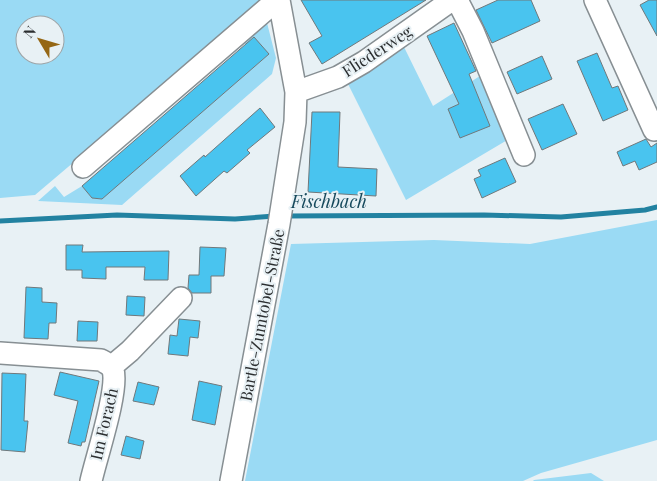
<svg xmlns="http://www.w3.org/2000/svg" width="657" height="481" viewBox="0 0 657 481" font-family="'Playfair Display',serif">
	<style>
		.green { fill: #9adaf4; fill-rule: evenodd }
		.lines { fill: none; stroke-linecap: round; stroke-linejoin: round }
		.stream { stroke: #2282a1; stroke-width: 5 }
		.building { fill: #49c4ef; stroke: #70787b }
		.minor-casing { stroke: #878f93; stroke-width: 24 }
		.minor { stroke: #fff; stroke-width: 21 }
		.labels { text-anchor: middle; stroke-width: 4; stroke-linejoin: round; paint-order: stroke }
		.street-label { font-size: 16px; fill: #2b2e30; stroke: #e8f1f5 }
		.water-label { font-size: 18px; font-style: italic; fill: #174a5d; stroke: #e8f1f5 }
	</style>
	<rect width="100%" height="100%" fill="#e8f1f5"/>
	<!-- green -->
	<path class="green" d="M0,0h264v1l-229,194 -35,3zM25,25h30v30h-30z
		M266,19l10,39 -4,16 -150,131 -84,-4 17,-15 9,11 18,-11 10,12 9,1 167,-144 -22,-10 -7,-8z
		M404,47l29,59 50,-32 26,65 -103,61 -59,-118z
		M657,220v220l-116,33 -18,8h-278l46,-237 143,-4 96,4z
		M591,473l13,8h-71l1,-1z"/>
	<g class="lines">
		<!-- stream -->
		<path class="stream" d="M286,216l198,-1 77,2 84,-7 12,-3
			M0,221l117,-6 118,4 40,-3"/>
	</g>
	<!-- building -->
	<path class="building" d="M301,0h125l-104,64 -13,-21 13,-7z
		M498,0h33l9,21 -48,22 -16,-33z
		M649,0h8v36l-17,-31z
		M454,23l22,48 -7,3 21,52 -30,12 -12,-29 11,-5 -32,-68z
		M254,37l15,17 -167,145 -10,-1 -10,-12z
		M597,53l15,35 6,-2 10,24 -25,11 -26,-60z
		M542,56l10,23 -35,15 -10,-22z
		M563,104l14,30 -35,16 -14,-31z
		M260,108l15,19 -28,23 3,3 -23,20 -3,-2 -28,25 -16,-20 24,-21 1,2z
		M312,112h28l-2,55 39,2 -1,27 -68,-4z
		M646,139l5,8 6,-4v19l-18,8 -4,-9 -12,5 -6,-14z
		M505,158l11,24 -34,16 -8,-19 7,-3 -3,-6z
		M66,245h17l-1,7 87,-1 -1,29h-24l1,-13h-39v12l-24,-1v-8h-16z
		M200,247l26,1 -2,28h-13v17h-19l-4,-5 1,-13h10z
		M26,287l16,1v14l15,1 -1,20h-7l-1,16 -24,-1z
		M127,296l18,1 -1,19 -18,-1z
		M179,319l21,2 -2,17 -8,-1 -2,19 -20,-2 2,-19 7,1z
		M78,321l20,1 -1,19h-20z
		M60,372l39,9 -14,61h-3l-1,4 -13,-3 10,-42 -24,-6z
		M2,373l24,1 -2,47h4l-3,31 -24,-2z
		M199,381l23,5 -7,39 -23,-5z
		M138,382l21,5 -5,18 -21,-4z
		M126,436l18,5 -4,18 -19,-4z"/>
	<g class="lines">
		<!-- minor casing -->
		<g class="minor-casing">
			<path id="minor" d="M457,0l16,31 51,124
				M595,0l59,130
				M296,92l42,-15 26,-15 88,-62
				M83,167l194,-167
				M0,353l101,7c5,3 10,5 12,10 6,20 -17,88 -22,111
				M111,367l19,-16 51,-53
				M231,481l48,-257 16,-102 1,-30 -17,-92"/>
		</g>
		<!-- minor -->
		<use href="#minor" class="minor"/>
	</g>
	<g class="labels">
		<!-- street labels -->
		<g class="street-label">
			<text transform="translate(377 51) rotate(-33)" y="6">Fliederweg</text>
			<text transform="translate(262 315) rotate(-79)" y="6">Bartle-Zumtobel-Straße</text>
			<text transform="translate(104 424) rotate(-77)" y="6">Im Forach</text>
		</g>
		<!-- water labels -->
		<g class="water-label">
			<text x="329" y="208">Fischbach</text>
		</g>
	</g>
	<!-- north arrow -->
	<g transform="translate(40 40) rotate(308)"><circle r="24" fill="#e8f1f5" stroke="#9ca3a6"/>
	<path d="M0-4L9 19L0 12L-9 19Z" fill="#956715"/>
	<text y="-8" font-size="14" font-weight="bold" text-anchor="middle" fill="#2b2e30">N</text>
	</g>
</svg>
